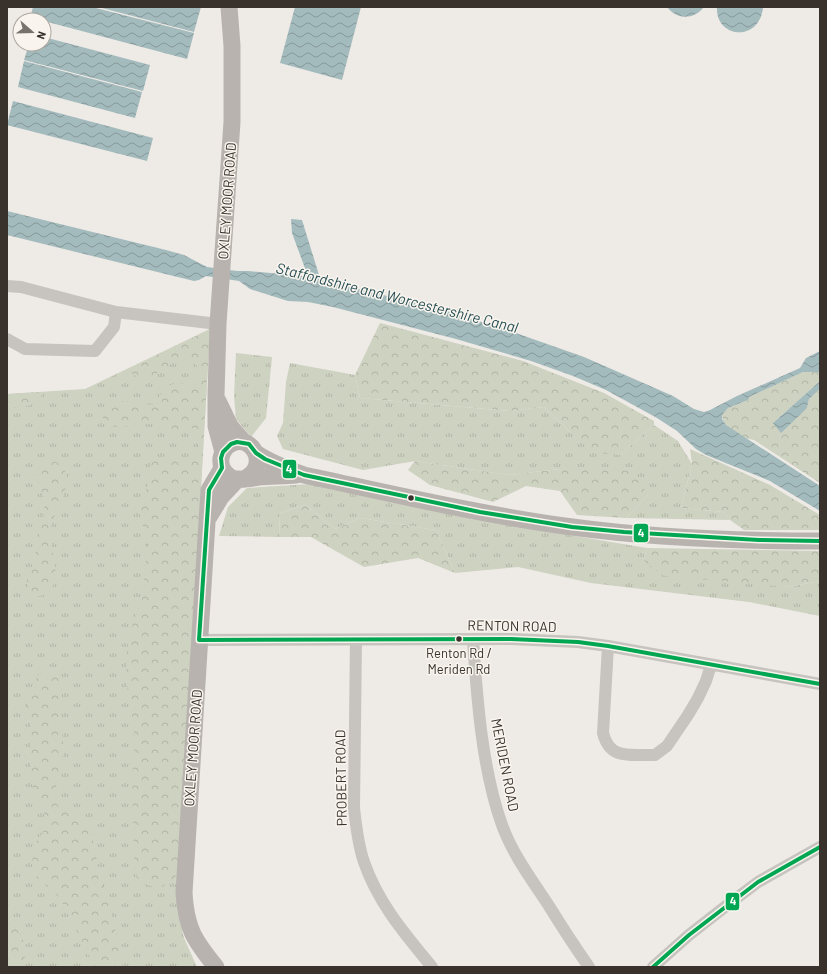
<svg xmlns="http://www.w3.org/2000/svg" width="827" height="974" viewBox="0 0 827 974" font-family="Barlow,sans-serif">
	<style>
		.grass { fill: url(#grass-tufts) }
		.forest { fill: url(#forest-crowns) }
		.water { fill: url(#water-waves) }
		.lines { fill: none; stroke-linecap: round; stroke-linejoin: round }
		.street { stroke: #c7c3be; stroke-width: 12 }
		.secondary { stroke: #b8b3ae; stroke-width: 17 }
		.bus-1-casing { stroke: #f9f5ee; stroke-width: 7 }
		.bus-1 { stroke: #00a651; stroke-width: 4 }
		.bus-dot { fill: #38312c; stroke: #f9f5ee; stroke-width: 1.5 }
		.labels { text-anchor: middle; stroke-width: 3; stroke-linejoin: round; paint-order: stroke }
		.bus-label { font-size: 13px; fill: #38312c; stroke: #f9f5ee }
		.street-label { font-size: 14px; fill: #38312c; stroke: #f9f5ee }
		.water-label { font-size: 15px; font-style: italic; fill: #264e55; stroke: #f9f5ee }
		.line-badge { stroke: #f9f5ee; stroke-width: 1.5 }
		.badge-label { font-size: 11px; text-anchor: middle; font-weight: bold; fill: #fff }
	</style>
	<defs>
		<pattern id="grass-tufts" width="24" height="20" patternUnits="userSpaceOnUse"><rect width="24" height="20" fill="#ced2c1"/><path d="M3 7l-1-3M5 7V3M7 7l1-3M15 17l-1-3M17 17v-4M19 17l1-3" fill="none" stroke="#b2b5a6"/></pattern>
		<pattern id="forest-crowns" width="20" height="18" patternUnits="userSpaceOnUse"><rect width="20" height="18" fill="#ced2c1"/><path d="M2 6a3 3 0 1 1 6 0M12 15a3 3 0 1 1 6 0" fill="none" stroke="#b2b5a6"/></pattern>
		<pattern id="water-waves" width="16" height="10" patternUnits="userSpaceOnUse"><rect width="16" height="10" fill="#a4bbbd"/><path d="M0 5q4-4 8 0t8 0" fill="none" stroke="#87999a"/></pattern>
	</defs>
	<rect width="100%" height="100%" fill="#eeeae6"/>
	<!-- grass -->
	<path class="grass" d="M210,329l-33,581 7,28 13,29h-190v-573l78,-5z
		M236,353l36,4 -6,61 -15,19 -15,-18 -2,-23z
		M290,363l65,12 5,23 149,13 35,-4 25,24 51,24 34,-30 24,16 14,23 -11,44 42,4 7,8 -104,-2 22,-23 -89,-26 -50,6 -94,-14 -52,9 -80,-21 -6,-13 6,-13 3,-41z
		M311,484l258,51 78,13 -4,12 145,27 32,-6v35l-71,-14 -158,-19 -73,-16 -63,6 -19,-43 -76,-12 -25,11 -29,-24 -26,8 -1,24 -60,-1 9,-29 19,-19z"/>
	<!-- forest -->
	<path class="forest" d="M380,323l143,38 81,32 50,28v4l-34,30 -21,-2 -30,-22 -25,-24 -34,4 -150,-13 -5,-23z
		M210,329l-31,544 -9,9 -10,6 -17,-4 -6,-6 -3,-19 -2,-80 3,-36 -3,-28 -6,-36 1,-30 6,-26 9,-24 3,-28 2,-27 -7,-30 6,-22 4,-25 5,-9c13,-4 22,3 37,0l5,-9 1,-16 -5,-5 -18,2 -18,-7 -35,4 -14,-1 -5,-5v-9c16,-19 31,-7 52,-7 5,-11 11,-22 25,-22 7,1 8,3 15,1 7,-16 3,-23 -13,-27l-32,20h-13l-10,-7z
		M803,372h17v9l-47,42 34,-15 2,-9 11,-10v94l-66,-43c-12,-2 -32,-11 -32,-26l6,-6 20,-8v-3z
		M42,392l-1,7 -10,6 -24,4v-15z
		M690,449l80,36 50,30v15h-76l-14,-10 -7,-8 -42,-4 11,-44z
		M49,459c8,2 17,9 18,18 1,17 -14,37 -17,52 -2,19 10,36 4,54 -6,17 -26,18 -27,-1 -1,-5 3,-10 5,-15 2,-6 3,-13 5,-20 3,-15 9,-33 7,-49 -1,-3 -4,-7 -5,-11 -3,-10 0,-17 4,-26z
		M415,461l94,14 50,-6 74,2 15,24 -22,23 -49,-3 -17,-24 -34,-5 -33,16 -63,-17 -22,-15z
		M306,505l29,24 25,-11 76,12 19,43 -37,-15 -54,9 -53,-30h-32l1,-24z
		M647,548l173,3v30l-32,6 -124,-11 -21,-16z
		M45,671l8,2 6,5 3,11 -3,16 5,45 -9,42 1,11 4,5 8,5h8l8,4 7,12 8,44 15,52 9,42h-28l-35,-69 -12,-11 -10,-7 -5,-13 -1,-12 4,-12 7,-11 5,-12 -12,-21 -5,-17v-58l-4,-19 5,-17 6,-13z
		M7,915c10,16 34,42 6,51l-6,-2z"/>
	<!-- water -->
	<path class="water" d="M33,7h59l102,26 -7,26 -143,-38v-1l-14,-2z
		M98,7h103l-7,25z
		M295,7h66l-19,73 -62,-17z
		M667,7h37c-10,13 -27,13 -37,0z
		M717,7h46v1c-4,35 -48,30 -46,-1z
		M44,37l106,28 -7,26 -119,-31 5,-16h15z
		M24,61l118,31 -7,26 -117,-31z
		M13,101l140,37 -6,23 -140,-36z
		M7,211l159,39 18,5 23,12 30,4h11l56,5 2,-5 -14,-38 -1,-14 11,1 17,55 5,6 110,26 73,23 77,27 89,39 21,13 10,3 6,-2 27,-14 63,-28 6,-10 14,-7v21h-17l-54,25 -1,3 -20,8 -6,7v4l4,6 94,61v25l-50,-30 -64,-26 -10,-6 -19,-18 -20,-13 -51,-28 -33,-14 -42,-15 -75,-22 -123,-32 -25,-5 -20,-1 -38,-12 -11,-8 -33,-5 -7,4 -5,1 -187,-46z
		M820,381v8l-11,10 -2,9 -26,25 -8,-10z"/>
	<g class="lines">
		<!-- street -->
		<path class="street" d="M7,286l14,1 95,25 102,12
			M7,339l18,10 70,2 19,-24 2,-15
			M199,640l312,-1 67,3 30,4 212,38
			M356,640l-2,168c2,18 4,37 10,54 14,41 41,72 68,105
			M473,640c4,59 9,129 29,185 11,30 30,55 47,81 13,21 26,41 40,61
			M608,646l-5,87c7,28 28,21 52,22l12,-9 21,-31 10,-17 8,-17 5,-16
			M653,967l36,-32 37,-29 32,-24 62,-35"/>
		<!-- secondary -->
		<path class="secondary" d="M218,401l12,25 14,16
			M223,452l-7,-26v-31l2,-71 14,-202v-76l-3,-39
			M256,453c15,10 31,16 48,22 89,19 178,40 268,52 82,11 166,14 248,14
			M244,479c28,-13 6,-49 -15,-34 -4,3 -7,7 -8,13 -1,7 2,14 8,18 2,2 6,3 9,3 6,1 14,-1 21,-2 12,-1 24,-1 37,-2
			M209,517l12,-20 17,-18
			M216,967c-22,-27 -30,-39 -32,-74l25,-403 13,-22"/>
		<!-- bus-1 casing -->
		<g class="bus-1-casing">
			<path id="bus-1" d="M820,541l-61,-1 -135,-8 -52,-5 -92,-15 -176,-37 -39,-16 -9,-6 -7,-9 -12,-2 -6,2 -8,8 -2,6 1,10 -13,22 -10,150 312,-1 67,3 30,4 212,38
				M653,967l36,-32 69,-53 62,-35"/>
		</g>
		<!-- bus-1 -->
		<use href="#bus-1" class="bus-1"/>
	</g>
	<!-- markers -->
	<g class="bus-dot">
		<circle cx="411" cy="498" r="3.5"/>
		<circle cx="459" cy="639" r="3.5"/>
	</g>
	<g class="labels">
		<!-- bus labels -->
		<g class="bus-label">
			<text x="459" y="658">Renton Rd /<tspan x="459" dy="16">Meriden Rd</tspan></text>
		</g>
		<!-- street labels -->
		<g class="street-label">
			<text transform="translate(227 201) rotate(-86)" y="5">OXLEY MOOR ROAD</text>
			<text transform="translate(512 626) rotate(1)" y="5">RENTON ROAD</text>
			<text transform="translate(193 748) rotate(-86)" y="5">OXLEY MOOR ROAD</text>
			<text transform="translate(505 765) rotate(79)" y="5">MERIDEN ROAD</text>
			<text transform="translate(341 778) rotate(-91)" y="5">PROBERT ROAD</text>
		</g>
		<!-- water labels -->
		<g class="water-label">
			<text transform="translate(397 298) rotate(14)" y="5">Staffordshire and Worcestershire Canal</text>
		</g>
	</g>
	<g class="line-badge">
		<rect x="282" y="459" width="15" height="20" rx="4" fill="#00a651"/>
		<rect x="633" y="523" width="16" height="20" rx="4" fill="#00a651"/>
		<rect x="725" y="892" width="15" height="19" rx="4" fill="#00a651"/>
	</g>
	<g class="badge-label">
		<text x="289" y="473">4</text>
		<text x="641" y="537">4</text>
		<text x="733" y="905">4</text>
	</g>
	<!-- border -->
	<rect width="827" height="974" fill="none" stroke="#38312c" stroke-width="16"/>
	<!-- north arrow -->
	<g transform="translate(32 32) rotate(110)"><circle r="19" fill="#f9f5ee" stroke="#aca7a0"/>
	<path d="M0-3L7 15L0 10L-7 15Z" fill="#78726d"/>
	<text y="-6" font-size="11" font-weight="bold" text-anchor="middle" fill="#38312c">N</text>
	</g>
</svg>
